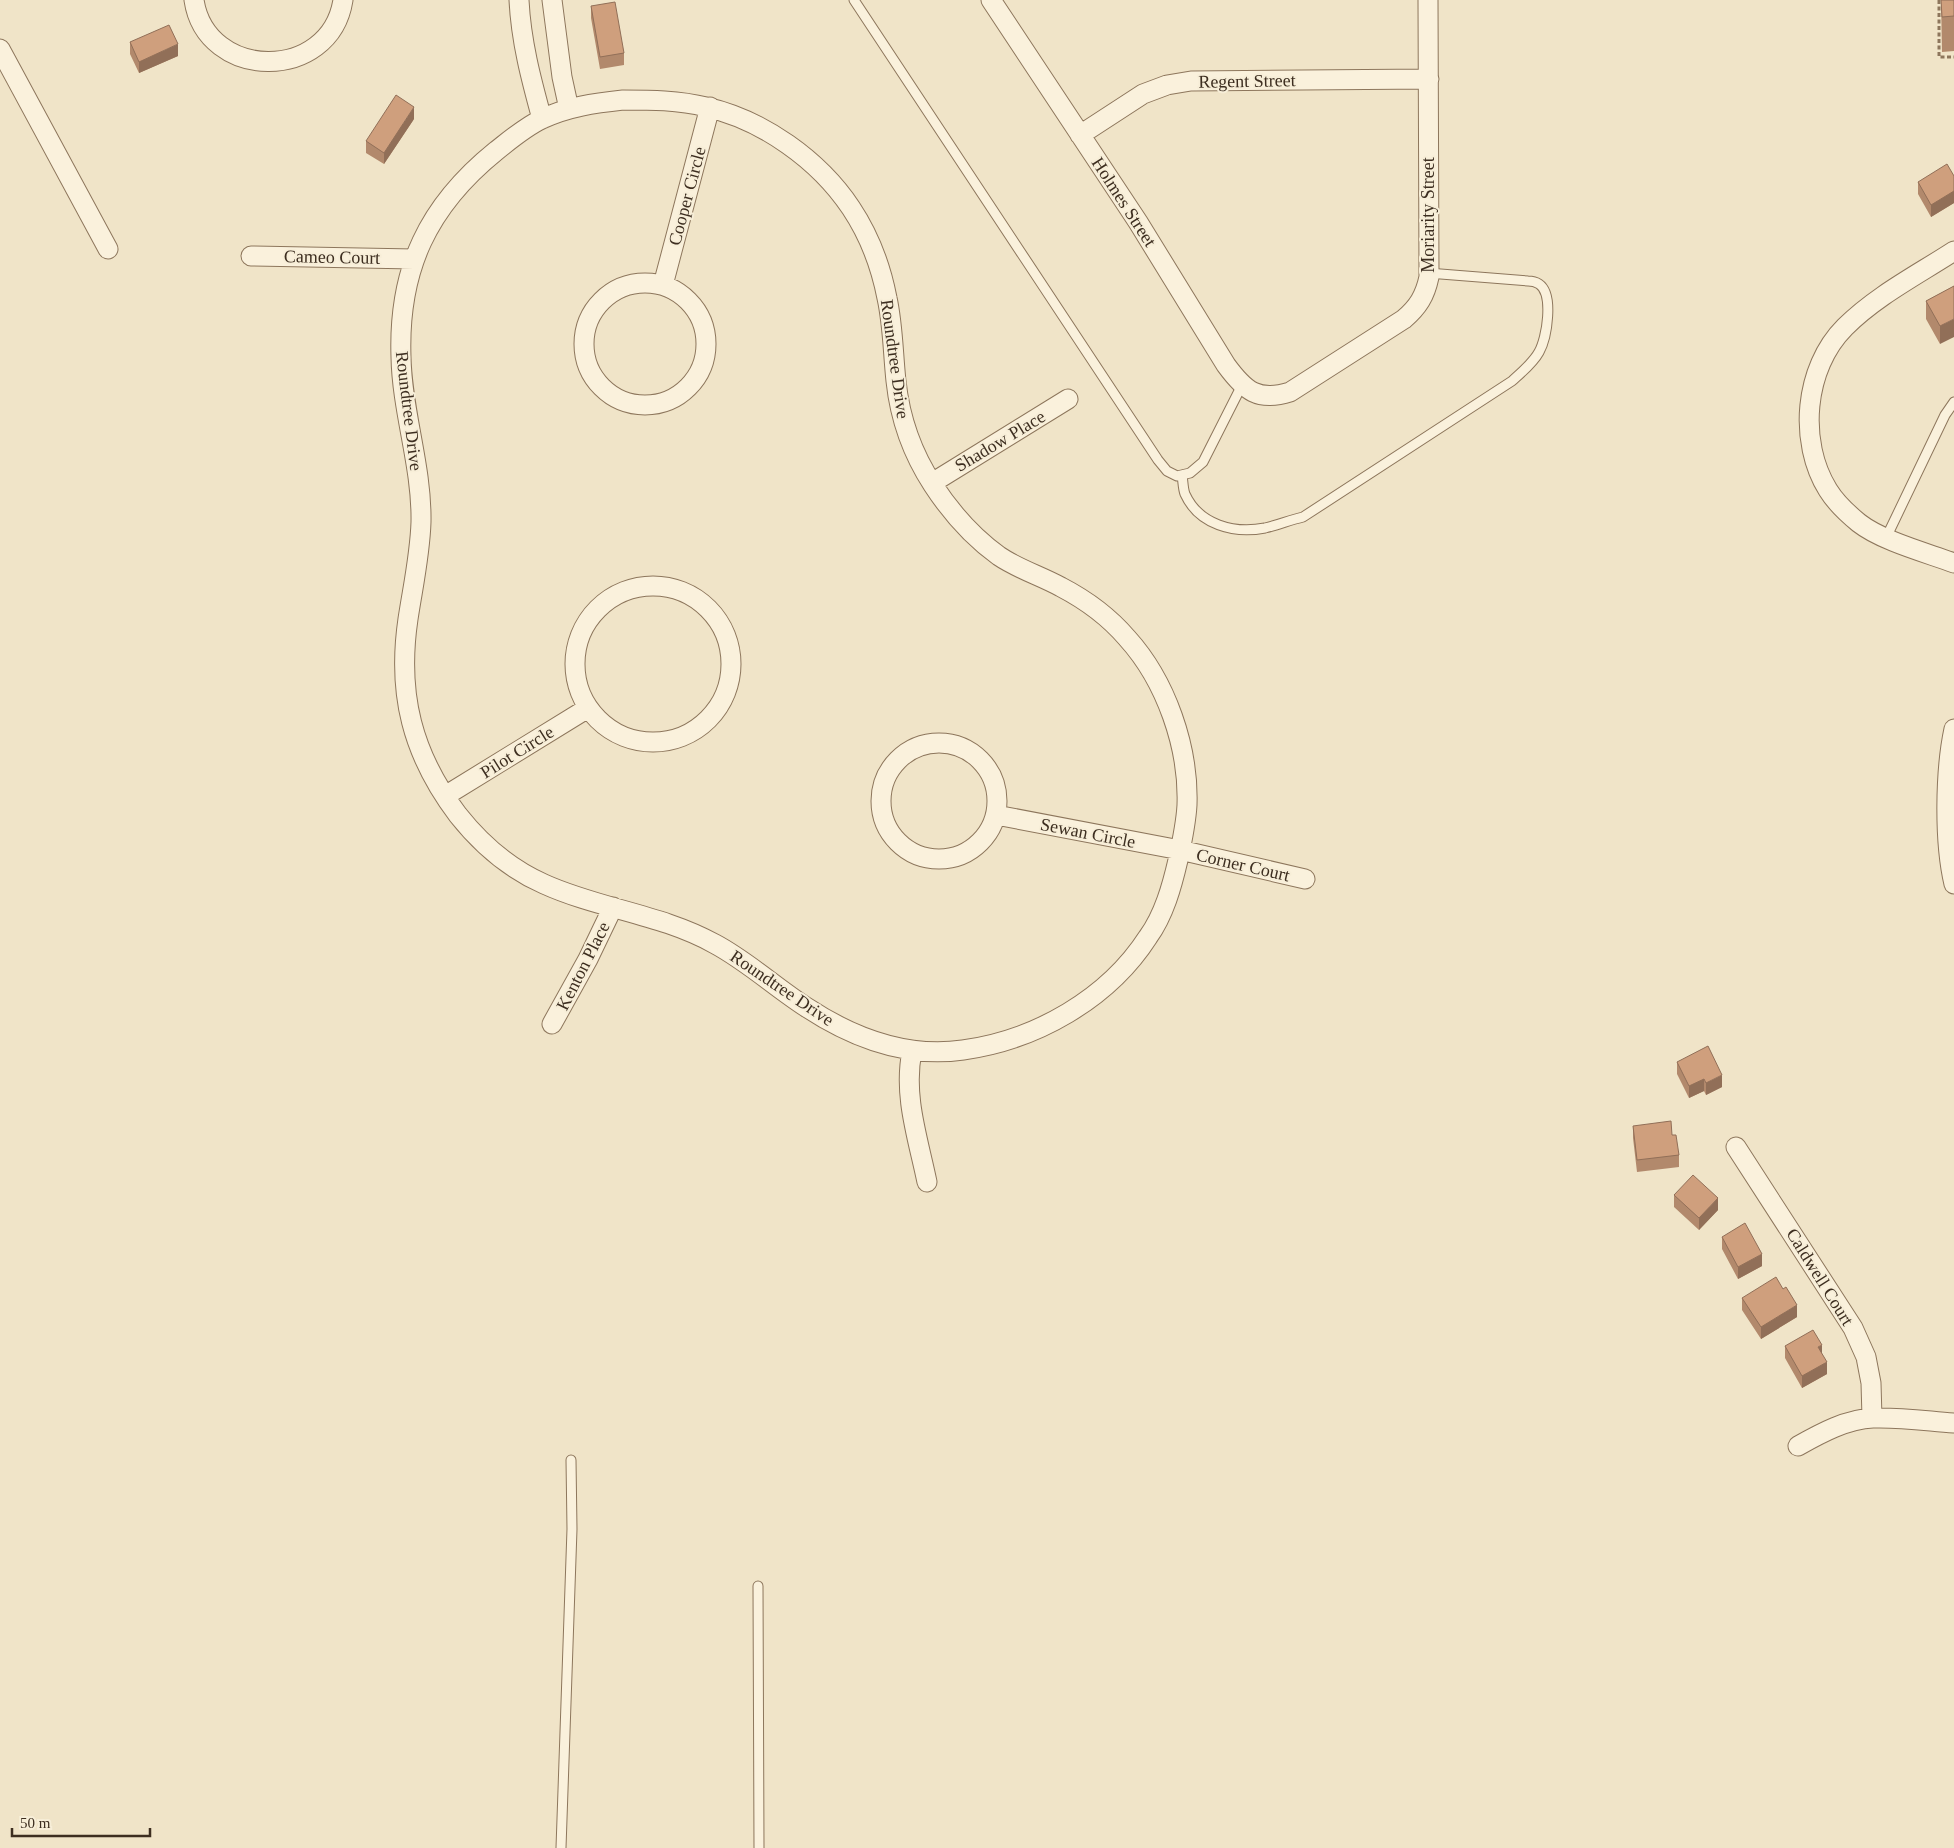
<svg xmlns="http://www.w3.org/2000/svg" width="1954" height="1848" viewBox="0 0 1954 1848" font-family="Georgia,serif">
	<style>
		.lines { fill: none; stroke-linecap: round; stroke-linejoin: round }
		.service-casing { stroke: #8d765c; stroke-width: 11 }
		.minor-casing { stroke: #8d765c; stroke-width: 21 }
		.path { stroke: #8d765c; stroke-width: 3; stroke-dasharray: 4 2.5; stroke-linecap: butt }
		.service { stroke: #faf1dc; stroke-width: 9 }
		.minor { stroke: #faf1dc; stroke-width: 19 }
		.wall { fill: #b2896c }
		.shaded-wall { fill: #916f58 }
		.building { fill: #cf9f7d; stroke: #916f58 }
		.labels { text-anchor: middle; stroke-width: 4; stroke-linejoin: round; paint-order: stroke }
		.street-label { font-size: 18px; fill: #3d2e20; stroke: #f7eed8 }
	</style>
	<rect width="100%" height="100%" fill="#f0e4c8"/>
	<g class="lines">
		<!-- service casing -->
		<g class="service-casing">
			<path id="service" d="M854,0l304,460 9,11 10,5 13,-3 13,-11 39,-77
				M1182,475c1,6 1,14 3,19 14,31 49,40 80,34 13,-3 25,-8 38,-11l209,-136c10,-9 21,-18 27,-29 8,-14 15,-58 0,-68 -3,-2 -8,-3 -11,-3l-100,-8
				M1886,538l59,-123 9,-13
				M758,1586l1,262
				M561,1848l11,-319 -1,-69"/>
		</g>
		<!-- minor casing -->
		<g class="minor-casing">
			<path id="minor" d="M194,0c12,81 136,83 149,0
				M519,0c2,41 12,79 23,119
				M552,0l10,77 7,32
				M991,0l147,222 88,143c19,26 32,37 64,27l114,-73c14,-12 21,-23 25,-42l-1,-277
				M0,49l108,200
				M623,100c27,0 56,0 83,7 57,13 113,53 145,101 18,27 30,59 36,90 6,27 6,55 9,83 4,38 16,72 37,104 17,26 41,53 66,71 19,13 42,20 62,31 25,13 48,30 66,51 39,43 62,109 60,167 -1,18 -5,37 -9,55 -6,26 -14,55 -30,77 -40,62 -112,103 -185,113 -56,8 -110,-12 -157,-43 -31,-20 -59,-46 -91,-63 -54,-30 -116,-35 -171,-60 -34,-15 -63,-40 -86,-69 -46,-61 -61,-121 -50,-196 5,-33 12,-64 13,-97 1,-56 -19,-110 -20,-165 -3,-88 27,-151 95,-206 14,-11 29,-24 46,-32 25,-12 53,-16 81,-19z
				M1080,135l63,-41 24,-9 24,-4 238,-2
				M1954,251c-37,24 -78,45 -109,76 -41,41 -47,115 -17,163 8,13 20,24 31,33 23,18 68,30 95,40
				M251,256l163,3
				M584 344a61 61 0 1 1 122 0a61 61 0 1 1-122 0Z
				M663,285l47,-178
				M932,483l136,-84
				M575 664a78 78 0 1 1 156 0a78 78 0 1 1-156 0Z
				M1954,729c-9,42 -10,113 0,155
				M881 801a58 58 0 1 1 116 0a58 58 0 1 1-116 0Z
				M445,796l143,-88
				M996,815l184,35 125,29
				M552,1024l36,-65 25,-52
				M912,1051c-9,45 6,87 15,131
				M1736,1147l117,181 13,29 5,26 1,35
				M1798,1446c23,-13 49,-27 75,-28 27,-1 54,3 81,5"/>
		</g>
		<!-- path -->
		<path class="path" d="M1939,0v57h15"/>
		<!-- service -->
		<use href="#service" class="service"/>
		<!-- minor -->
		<use href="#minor" class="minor"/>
	</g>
	<!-- wall -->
	<path class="wall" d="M1941,0h13v51l-12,1z
		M591,6l33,47v12l-24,4 -9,-51z
		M130,42l48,14 -39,17 -9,-19z
		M414,119l-30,45 -18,-11v-12z
		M1954,176v27l-23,14 -13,-23v-12z
		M1954,286l-14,58 -14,-25v-18z
		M1677,1062l45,25 -16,8 -2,-4 -15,7 -12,-24z
		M1633,1126l39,9 7,20v12l-42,5 -4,-34z
		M1674,1195l44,15 -19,20 -25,-23z
		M1722,1237l40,29 -24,13 -16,-30z
		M1742,1298l55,19 -36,22 -19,-29z
		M1785,1346l37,8 5,20 -25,14 -17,-30z"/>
	<!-- shaded-wall -->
	<path class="shaded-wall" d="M178,44v12l-39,17v-11z
		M414,107v12l-30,45v-11z
		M1954,191v12l-23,14v-12z
		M1954,319v18l-14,7v-18z
		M1722,1075v12l-16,8v-12z
		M1704,1079v12l-15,7v-12z
		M1718,1198v12l-19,20v-12z
		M1762,1254v12l-24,13v-12z
		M1797,1305v12l-36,22v-12z
		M1822,1345v12l-4,-10z
		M1827,1362v12l-25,14v-12z"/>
	<!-- building -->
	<path class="building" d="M1941,0h13v16l-12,1z
		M615,2l9,51 -24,4 -9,-51z
		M169,25l9,19 -39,18 -9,-20z
		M396,95l18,12 -30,46 -18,-12z
		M1947,164l7,12v15l-23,14 -13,-23z
		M1954,286v33l-14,7 -14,-25z
		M1708,1046l14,29 -16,8 -2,-4 -15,7 -12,-24z
		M1671,1121l1,14h4l3,20 -42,5 -4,-34z
		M1693,1175l25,23 -19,20 -25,-23z
		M1745,1223l17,31 -24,13 -16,-30z
		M1776,1277l7,12 3,-2 11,18 -36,22 -19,-29z
		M1813,1330l9,15 -4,2 9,15 -25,14 -17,-30z"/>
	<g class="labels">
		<!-- street labels -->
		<g class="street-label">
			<text transform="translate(1247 81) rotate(-1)" y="6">Regent Street</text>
			<text transform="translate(687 196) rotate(-75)" y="6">Cooper Circle</text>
			<text transform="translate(1124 202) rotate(57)" y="6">Holmes Street</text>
			<text transform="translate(1428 215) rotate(-90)" y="6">Moriarity Street</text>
			<text transform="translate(332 257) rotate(1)" y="6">Cameo Court</text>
			<text transform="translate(895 359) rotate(82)" y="6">Roundtree Drive</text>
			<text transform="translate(409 411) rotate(83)" y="6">Roundtree Drive</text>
			<text transform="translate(1000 441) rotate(-31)" y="6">Shadow Place</text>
			<text transform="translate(517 752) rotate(-32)" y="6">Pilot Circle</text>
			<text transform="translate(1088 833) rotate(11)" y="6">Sewan Circle</text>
			<text transform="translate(1243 865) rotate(13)" y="6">Corner Court</text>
			<text transform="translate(583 966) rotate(-63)" y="6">Kenton Place</text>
			<text transform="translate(782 988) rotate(34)" y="6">Roundtree Drive</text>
			<text transform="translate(1820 1277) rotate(58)" y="6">Caldwell Court</text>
		</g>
	</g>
	<!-- scale -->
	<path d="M12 1828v8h138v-8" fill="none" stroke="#3d2e20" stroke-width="2.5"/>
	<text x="20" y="1828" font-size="15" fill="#3d2e20" stroke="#f7eed8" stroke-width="4" paint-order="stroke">50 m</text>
</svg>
